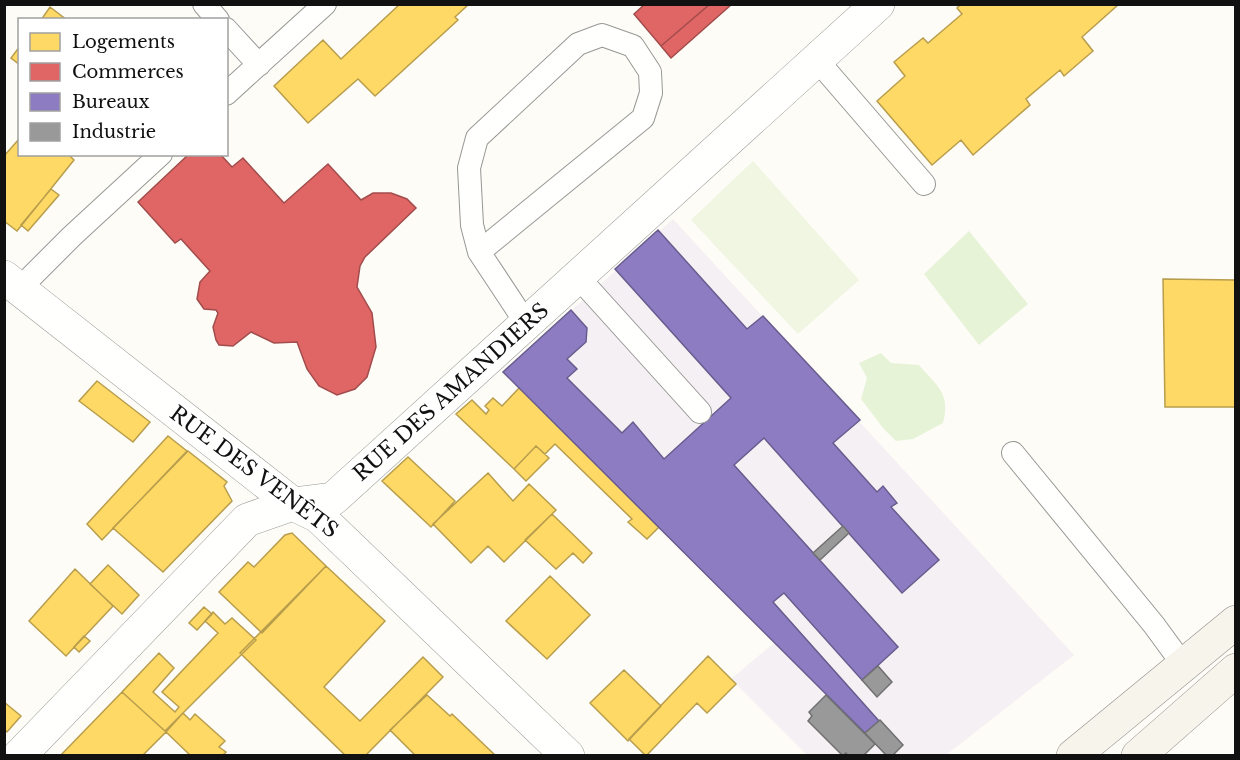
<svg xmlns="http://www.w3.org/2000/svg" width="1240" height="760" viewBox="0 0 1240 760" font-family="'Libre Baskerville',serif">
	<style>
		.industrial { fill: #f5f0f3 }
		.green { fill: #e7f3d7 }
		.pitch { fill: #f0f6e1 }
		.homes { fill: #ffd966; stroke: #b89d4c; stroke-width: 1.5 }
		.shops { fill: #e06666; stroke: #a24c4c; stroke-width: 1.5 }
		.offices { fill: #8e7cc3; stroke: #685c8e; stroke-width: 1.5 }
		.industry { fill: #999; stroke: #707070; stroke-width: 1.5 }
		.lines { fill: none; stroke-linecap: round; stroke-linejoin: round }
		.service-casing { stroke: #979795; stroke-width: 24 }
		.minor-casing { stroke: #979795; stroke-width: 34 }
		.tertiary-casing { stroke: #979795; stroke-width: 34 }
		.secondary-casing { stroke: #8e8d8b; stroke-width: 34 }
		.service { stroke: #fffffe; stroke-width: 22 }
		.minor { stroke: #fffffe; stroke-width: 33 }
		.tertiary { stroke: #fffffe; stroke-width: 33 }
		.secondary { stroke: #f6f4eb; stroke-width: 33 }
		.labels { text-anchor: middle; stroke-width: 6; stroke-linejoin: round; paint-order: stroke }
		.street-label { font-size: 21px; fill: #111; stroke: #fff }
	</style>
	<rect width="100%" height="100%" fill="#fdfcf7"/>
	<!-- industrial -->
	<path class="industrial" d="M673,219l401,436 -128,100h-139l-76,-76 43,-36 -271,-271z"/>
	<!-- green -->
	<path class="green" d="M969,231l59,73 -49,41 -55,-71z
		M881,353l10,10 28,2c18,21 32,28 24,58l-30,16 -17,2 -13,-13 -22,-29 6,-21 -8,-15z"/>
	<!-- pitch -->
	<path class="pitch" d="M753,161l106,119 -61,54 -107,-114z"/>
	<!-- homes -->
	<path class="homes" d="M400,4h69l-14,13 3,3 -83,76 -17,-17 -50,44 -34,-37 49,-46 18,19z
		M961,4h158l-37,33 11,14 -29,25 -4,-6 -34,29 4,6 -57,50 -12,-15 -29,25 -55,-64 28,-25 -11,-14 29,-24 5,5 34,-29 -5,-6z
		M50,7l17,13h-26z
		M20,46v19l-9,-7z
		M20,138v16h48l6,6 -57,71 -13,-10v-65z
		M51,189l8,6 -31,36 -7,-6z
		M1163,279l73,1v127h-71z
		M97,381l53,41 -17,20 -54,-41z
		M520,387l139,140 -12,12 -19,-17 4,-3 -77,-75 -10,10 -9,-8 -22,23 -58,-55 16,-14 14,14 3,-4 -4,-4 8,-8 9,8z
		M168,436l19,15 -85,89 -15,-16z
		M536,446l13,12 -23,23 -12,-12z
		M188,451l39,31 -3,4 8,15 -69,71 -50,-44z
		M408,457l47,44 -24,26 -49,-46z
		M488,473l25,28 16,-17 27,26 -52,52 -16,-16 -17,17 -38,-39z
		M552,514l40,39 -9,10 -10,-10 -17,16 -31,-29z
		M292,533l34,33 -64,67 -43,-41 29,-30 6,5 31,-32z
		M108,565l31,30 -17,19 -32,-30z
		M326,566l59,55 -61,66 36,34 63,-64 20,20 -78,79h-19l-106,-103z
		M75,569l38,37 -47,50 -37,-35z
		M550,576l40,39 -43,44 -41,-38z
		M204,607l8,7 -15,16 -8,-7z
		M213,612l12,12 7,-6 24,22 -91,91 -43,-39 37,-39 15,15 -21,24 22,20 4,-5 -17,-15 56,-59 -13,-12z
		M84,636l6,5 -11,11 -5,-5z
		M708,656l28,28 -29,29 -10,-10 -51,53 -17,-17z
		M624,670l37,36 -33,35 -38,-38z
		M122,692l44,40 -24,24h-82z
		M427,695l23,21 2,-2 44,42h-80l-26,-26z
		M4,702l17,14 -14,16 -3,-3z
		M183,713l7,7 5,-6 30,27 -6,6 7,5 -4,4h-31l-25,-24z"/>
	<!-- shops -->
	<path class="shops" d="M645,4h65l-49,42 -27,-32z
		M710,4h22l-61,54 -10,-12z
		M189,154h31l12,13 11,-9 41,45 44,-39 33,36 12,-7h18l16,6 9,9 -51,49 -5,9 -3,21 15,26 4,34 -9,30 -12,12 -18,6 -18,-9 -12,-17 -10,-27 -23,1 -23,-11 -18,14 -14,-1 -3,-5 -3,-13 5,-14 -2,-3 -12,-1 -7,-10 3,-17 10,-11 -29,-32 -6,4 -37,-41z"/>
	<!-- offices -->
	<path class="offices" d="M658,230l89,99 16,-13 97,104 -27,23 44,49 6,-6 14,17 -6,4 48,53 -37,33 -138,-155 -30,27 164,182 -36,33 -78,-87 -11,9 106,119 -14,12 -362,-361 68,-62 16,18 -1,14 -19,17 10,10 -10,9 55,55 11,-11 31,37 67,-61 -116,-129z"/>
	<!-- industry -->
	<path class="industry" d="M843,526l6,7 -29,27 -7,-7z
		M878,666l14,16 -15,15 -15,-17z
		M826,695l49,49 -12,12h-15l-2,-3 -3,3 -35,-35 4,-5 -3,-4z
		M880,720l23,25 -11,11h-5l-22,-23z"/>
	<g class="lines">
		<!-- service casing -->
		<g class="service-casing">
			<path id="service" d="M204,4l14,16
				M226,29l33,36
				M817,60l107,124
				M226,94l99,-90
				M479,252l164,-134 8,-25 -1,-21 -17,-26 -31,-11 -24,9 -101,94 -8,30 3,57 7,27 47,71
				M578,277l122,135
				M19,289l53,-53 89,-82
				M1013,453l141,172 30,41"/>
		</g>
		<!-- minor casing -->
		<g class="minor-casing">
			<path id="minor" d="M19,756l228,-236 46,-16 40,-5 545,-495"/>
		</g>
		<!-- tertiary casing -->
		<g class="tertiary-casing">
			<path id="tertiary" d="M4,277l289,227 25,12 250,240"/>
		</g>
		<!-- secondary casing -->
		<g class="secondary-casing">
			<path id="secondary" d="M1073,756l163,-134
				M1138,756l98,-86"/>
		</g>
		<!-- service -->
		<use href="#service" class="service"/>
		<!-- minor -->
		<use href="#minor" class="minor"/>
		<!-- tertiary -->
		<use href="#tertiary" class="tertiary"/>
		<!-- secondary -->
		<use href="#secondary" class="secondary"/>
	</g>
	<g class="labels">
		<!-- street labels -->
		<g class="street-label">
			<text transform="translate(451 392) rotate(-42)" y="7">RUE DES AMANDIERS</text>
			<text transform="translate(254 472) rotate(37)" y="7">RUE DES VENÊTS</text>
		</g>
	</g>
	<!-- border -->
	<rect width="1240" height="760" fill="none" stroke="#111111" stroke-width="12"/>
	<!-- legend -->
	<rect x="18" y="18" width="210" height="138" fill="#ffffff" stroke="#a0a0a0" stroke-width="1.5"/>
	<rect x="30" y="33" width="30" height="18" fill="#ffd966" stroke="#a0a0a0" stroke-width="1.5"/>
	<text x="72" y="48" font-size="18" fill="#111111">Logements</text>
	<rect x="30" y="63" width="30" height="18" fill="#e06666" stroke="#a0a0a0" stroke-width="1.5"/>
	<text x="72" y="78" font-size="18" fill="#111111">Commerces</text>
	<rect x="30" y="93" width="30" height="18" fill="#8e7cc3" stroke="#a0a0a0" stroke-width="1.5"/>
	<text x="72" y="108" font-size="18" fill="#111111">Bureaux</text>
	<rect x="30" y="123" width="30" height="18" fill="#999999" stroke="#a0a0a0" stroke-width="1.5"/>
	<text x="72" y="138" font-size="18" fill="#111111">Industrie</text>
</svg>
